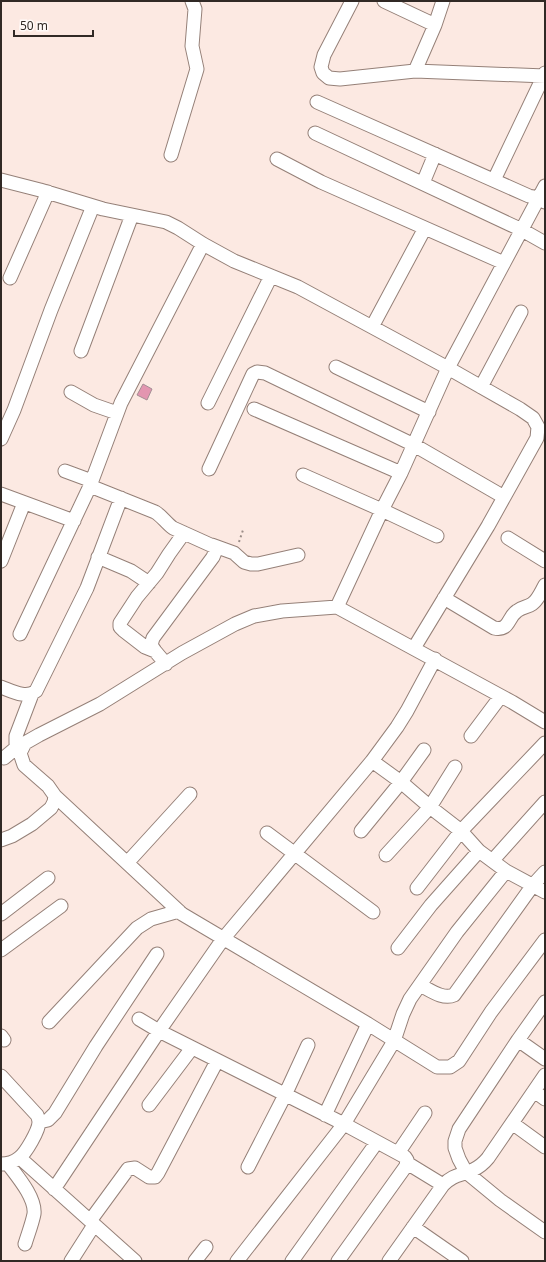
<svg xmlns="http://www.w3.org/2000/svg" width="546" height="1262" viewBox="0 0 546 1262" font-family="'Noto Sans',sans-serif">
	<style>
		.building { fill: #e395b0; stroke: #a48e94 }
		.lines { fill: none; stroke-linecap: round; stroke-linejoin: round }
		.minor-casing { stroke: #958078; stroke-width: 15 }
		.path { stroke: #9b8d88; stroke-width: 2; stroke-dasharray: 2 3; stroke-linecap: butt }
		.minor { stroke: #fff; stroke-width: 13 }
	</style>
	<rect width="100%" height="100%" fill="#fce9e2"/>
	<!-- building -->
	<path class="building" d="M143,384l9,5 -5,11 -10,-5z"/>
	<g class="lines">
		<!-- minor casing -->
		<g class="minor-casing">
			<path id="minor" d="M352,1l-28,54 -3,12 2,6 6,5 11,1 75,-8 130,5
				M384,1l51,24
				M415,71l20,-46 8,-24
				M317,102l212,94 10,2 6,4
				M315,133l207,97 23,13
				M171,155l26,-86 -5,-23 3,-37 -3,-8
				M277,159l44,23 183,81
				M1,180l39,10 63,19 63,13 12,6 25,16 31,17 64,26 150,81 72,41 13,9 5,9 -1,11 -49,88 -74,122
				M494,180l51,-107
				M423,183l12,-29
				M10,278l38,-86
				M372,327l53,-99
				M81,351l51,-136
				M336,367l93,45
				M481,387l40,-75
				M71,392l23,13 23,8
				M208,403l63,-127
				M254,409l147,64
				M1,439l13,-29 37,-100 42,-104
				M209,469l44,-95 4,-2 8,1 149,72 90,52
				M65,471l27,10
				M303,475l79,35 55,26
				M90,486l65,26c7,4 11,11 18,16l42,19v5l-2,5 -60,81 -2,7 4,6 11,13
				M1,494l73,27
				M508,538l37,23
				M212,545l22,8 10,9 7,2h7l40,-9
				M98,557l33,14 18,12
				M1,561l23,-58
				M444,598l50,30c16,3 13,-10 23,-17 5,-4 11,-4 15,-7 6,-4 9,-12 13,-19
				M337,607l45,-97 19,-37 47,-105 97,-182
				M20,634l70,-148 31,-83 82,-159
				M155,651l-10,-4 -22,-17 -3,-3v-4l17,-26 20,-24 12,-19 15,-21
				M1,687c11,4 25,12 35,4l51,-103 34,-90
				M471,736l30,-40
				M20,753l-4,-10v-7l16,-42
				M4,758l13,-11
				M372,761l29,21 29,25 31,24 18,20 27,20 39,21
				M55,796l127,118 186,110 69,43h13l9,-6 32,-49 54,-72
				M361,831l40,-49 23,-32
				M267,833l106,79
				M1,840l11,-4 20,-12 19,-16 3,-6 1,-6 -7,-10 -24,-21 -4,-12 5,-10 14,-8 61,-31 82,-51 53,-29 19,-8 28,-5 55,-4 175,95 33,20
				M386,855l44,-48 25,-40
				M493,860l52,-58
				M127,863l63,-69
				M417,888l44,-57 84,-88
				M1,914l47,-36
				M398,948l33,-43 48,-54
				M1,950l60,-44
				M420,985c10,5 23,15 34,10l79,-110 12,-13
				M545,1002l-27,38 -59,89 -4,12v7l4,11 7,13 34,28 45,32
				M139,1019l20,12 185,93 61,33 2,3 -1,6 -68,95
				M49,1022l88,-94 14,-9 28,-8
				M1,1036l3,4
				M518,1040l27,19
				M1,1076l36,39c1,2 2,4 2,7 0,8 -13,31 -20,36 -5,4 -12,6 -18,6
				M534,1091l11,8
				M149,1105l43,-57
				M325,1115l43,-91
				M39,1122l9,-2 7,-7 41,-67 61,-92
				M512,1123l33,24
				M398,1153l27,-40
				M20,1158l115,103
				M407,1163l36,22
				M8,1164c9,12 28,34 26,50 -2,10 -6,20 -9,30
				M248,1167l37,-72 23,-50
				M54,1189l105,-158 64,-92 149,-178 25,-34 10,-16 28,-52
				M90,1221l38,-52 7,-1 14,9h6l3,-4 59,-112
				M413,1227l49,34
				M71,1261l23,-36
				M195,1261l11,-14
				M237,1261l107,-137 50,-83 9,-27 7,-15 47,-67 49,-61
				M292,1261l85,-119
				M389,1261l54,-76c11,-11 17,-9 30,-15 6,-3 11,-7 15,-12l57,-83"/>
		</g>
		<!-- path -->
		<path class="path" d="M239,542l4,-12"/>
		<!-- minor -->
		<use href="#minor" class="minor"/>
	</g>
	<!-- border -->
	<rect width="546" height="1262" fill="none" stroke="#312925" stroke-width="4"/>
	<!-- scale -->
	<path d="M14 30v6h79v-6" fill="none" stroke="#312925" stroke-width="2"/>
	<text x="20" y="30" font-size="12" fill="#312925" stroke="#fffaf8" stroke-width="3" paint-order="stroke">50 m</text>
</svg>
